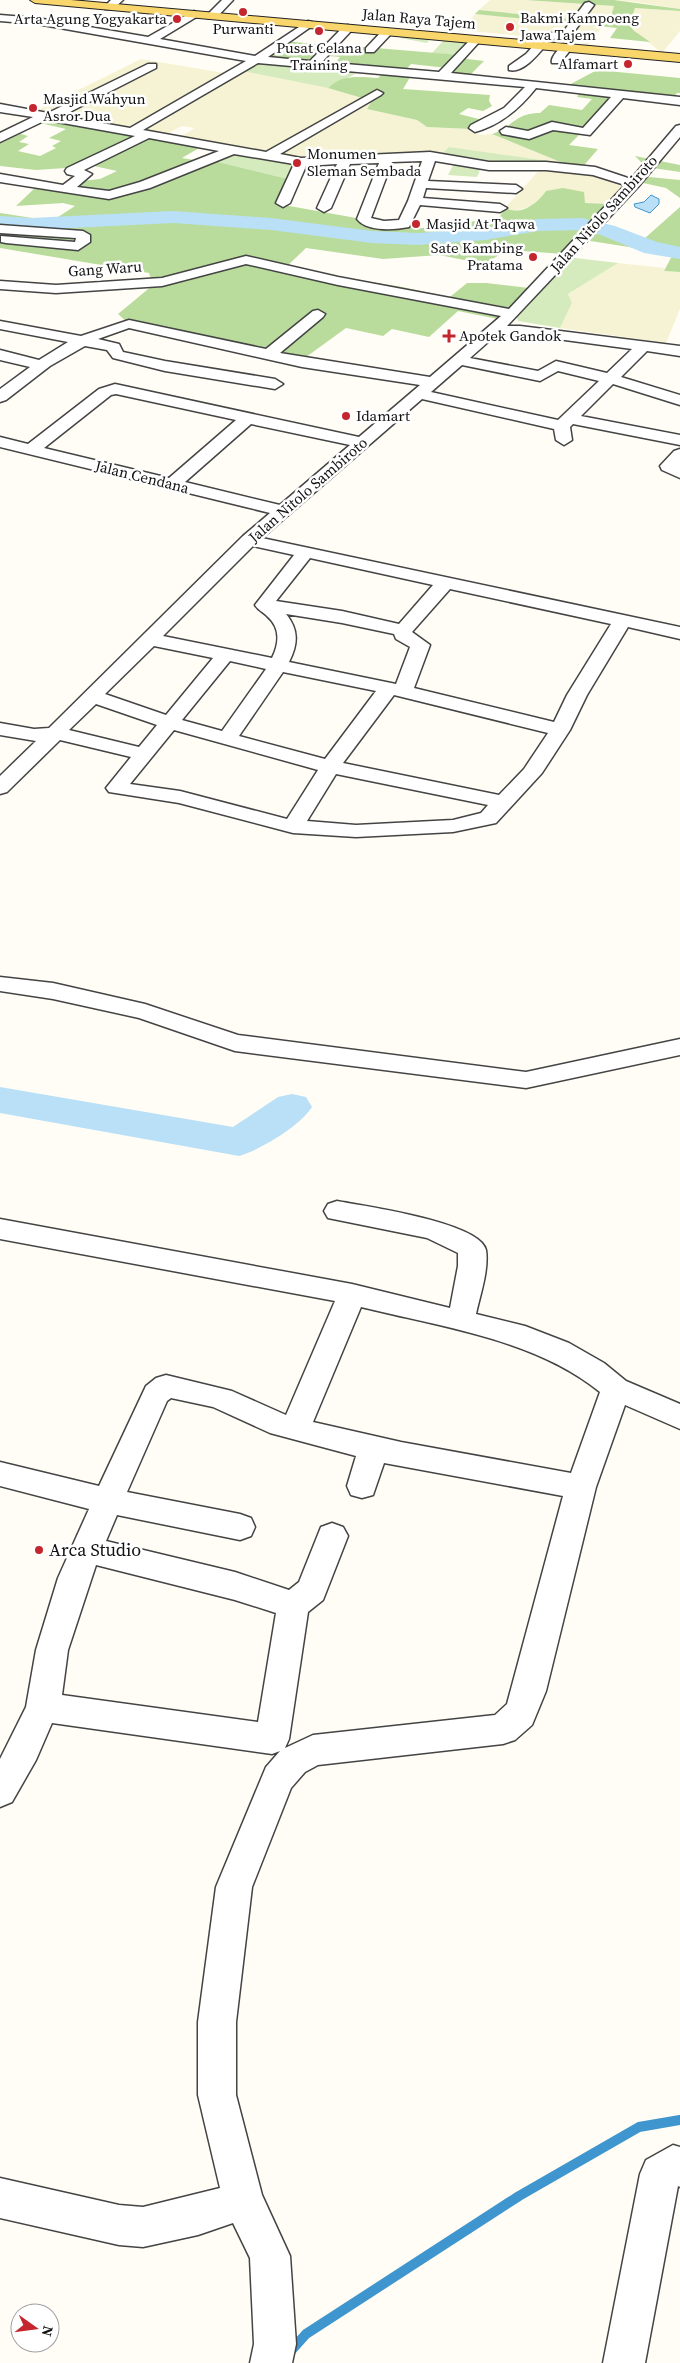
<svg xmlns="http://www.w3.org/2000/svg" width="680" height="2363" viewBox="0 0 680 2363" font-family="'Source Serif 4',serif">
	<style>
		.farmland { fill: #f6f3d4 }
		.green { fill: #d5ebbd }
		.forest { fill: #b9dc9c }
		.water { fill: #b9e0f7; stroke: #3f96cf }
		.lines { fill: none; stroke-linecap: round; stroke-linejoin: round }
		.stream { stroke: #3f96cf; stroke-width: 10 }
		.river { fill: #b9e0f7; fill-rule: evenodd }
		.minor-casing { stroke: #444; stroke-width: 3 }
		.major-casing { stroke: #222; stroke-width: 2 }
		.minor { fill: #fff; fill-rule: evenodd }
		.major { fill: #f9d66b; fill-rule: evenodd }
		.poi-dot { fill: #c4262e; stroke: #fff; stroke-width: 2 }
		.labels { text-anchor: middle; stroke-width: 5; stroke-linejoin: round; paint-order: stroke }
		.far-poi-label { font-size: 15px; fill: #111; stroke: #fff; text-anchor: start }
		.far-street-label { font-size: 15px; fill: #111; stroke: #fff }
		.poi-label { font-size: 18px; fill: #111; stroke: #fff; text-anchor: start }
	</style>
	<rect width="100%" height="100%" fill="#fffdf5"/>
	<!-- farmland -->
	<path class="farmland" d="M490,0h35l89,6 -5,17 -130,-13z
		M614,0h66v9l-44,-7z
		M635,8l45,3v20l-18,22 -29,-23 -4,-7z
		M475,14l128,12 -15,19 -11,-4 -116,-11z
		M141,59l89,15 7,-4 91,18 44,13 -5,8 50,11 10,7 40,2 13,6 12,-1 88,36 52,14 -20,20 -27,-1 -39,-12 -8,12 -12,5 -16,3 -5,-3 37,-41 -97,-9 -144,5 -126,-23 20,-12 -13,-2 -21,11 -129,-24z
		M618,263l47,5 -1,3 16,1v37l-14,34 -106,-15 12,-25 -4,-9z"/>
	<!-- green -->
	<path class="green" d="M405,33l70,6 -15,16 -28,-2 12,-13 -14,-1 -3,4 -27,-5z
		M255,59l105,10c-9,11 -22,9 -32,19l-91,-18z
		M449,147l113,16 18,7 -98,-5 -5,12 -29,-2 8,-15 -18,-2z
		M226,149l95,14 -5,10 -20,-1 -4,8 -86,-21z
		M567,257l51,6 -50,31 4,9 -12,25 -42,-7 -2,-7z"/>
	<!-- forest -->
	<path class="forest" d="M525,0h89l66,9v2l-45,-3 -5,15 3,7 17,12 -40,-4 7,-10 -142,-14 4,-4 130,13 5,-17z
		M284,41l42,4 -5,6 24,2 7,-7 108,9 -1,3 25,3 -17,17 -26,-2 6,-8 -36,-4 -7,8 8,2 -9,15 87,6 -1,6 3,5 -9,5 -15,-3 -9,6 28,7 -17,8 -43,-2 -10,-7 -50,-11 5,-8 -44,-13c14,-14 31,-11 50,-10l6,-6 -52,-5 8,-10 -24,-2 -9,9 -52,-5z
		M597,70l83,8v15h-3l-5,7 -52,-6 -51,51 29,4 -18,21 -88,-36c21,-7 23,-21 48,-21l9,-8 33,5 10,-11 -15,-2 4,-7 -16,-3z
		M48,117l156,28 -22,13 18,3 6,-2 86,21 -8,25 122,22 16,1 77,-10 6,-10c16,8 32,-4 41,-17l17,-3 21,4 1,11 27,1 -18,19 23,4 13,8 15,3 35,-31v65l-16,-1 9,-17 -95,-15 -15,15 -40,-3 -22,3 -17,10 -45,-9 -56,4 -77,-11 -22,21 113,17 53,11 17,-14h19l43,5 -20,21 -6,11 -45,-9 -29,26 -37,-8 -9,7 -37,-8 -44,32 -173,-36 -11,-10 35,-29 -4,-12 -149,-25v-35l52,8 23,-15 -12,-3 -47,3 21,-20 63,-7 17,-8 -23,-5 -58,4 -36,-4v-26l14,-8 14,4 -9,6 10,2 -11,7 22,5 16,-8 -4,-2 9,-5 -12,-3 17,-9 -30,-7z
		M635,156l45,9v7l-34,-5z
		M639,176l41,4v18l-14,-10 -32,-7z"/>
	<!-- water -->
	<path class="water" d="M651,195l8,4v5l-9,9 -15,-6 -1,-3 10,-2z"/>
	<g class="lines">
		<!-- stream -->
		<path class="stream" d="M280,2363l26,-29 213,-138 120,-69 41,-7"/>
		<!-- river -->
		<path class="river" d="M173,211l98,7 101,13 46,2 67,-5 53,-9 44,-1 33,8 42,16 23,5v12l-36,-6 -43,-18 -19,-5 -44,1 -53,9 -67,5 -46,-2 -101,-13 -98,-7 -142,7 -31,-2v-12l31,2z
			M0,1087l233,40 45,-30 14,-3 14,3 6,10c-12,19 -52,43 -73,49l-239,-43z"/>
		<!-- minor casing -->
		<g class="minor-casing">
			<path id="minor" d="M111,0h12l-10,9h-8l-1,-2z
				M222,0h11l-17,18h-8v-4z
				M589,2l5,3 -24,32 -19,2c-9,10 -26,35 -42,31v-4l17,-12 18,-20 19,-2 22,-29z
				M194,11l5,3 -1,2 -38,23 95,17 53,-35 4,1v4l-44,31 42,4 34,-35 4,-1 5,3 -1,2 -30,32 117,10 33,-34 4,-1 5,3 -30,33 229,24v8l-57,-7 -33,37 -37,-5 -24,9 -27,-5 -2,-3 6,-4 22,4 24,-9 31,6 28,-31 -75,-9c-16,20 -35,37 -61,44l-6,-4 2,-3 33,-17 21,-21 -267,-24 -115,67 123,22 111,-62 6,3 -2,2 -101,59 21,4 129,-6 59,10h57l49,5 36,12 45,-53 4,-1v12l-42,50 -131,139h13l160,20v10l-33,-5 -26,26 59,18v10l-67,-21 -32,32 99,19v10l-107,-21 -3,3 2,13 -8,5 -8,-5 -2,-11 -132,-30 -160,139 418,89v12l-52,-12 -41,68 -17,35 -28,43 -46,50 -43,9 -97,5 -63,-4 -114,-30 -70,-11 -3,-4 25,-31 -71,-17 -53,52 -7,2v-18l36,-35 -36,-6v-12l34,6 15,-1 194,-192 27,-23 -270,-66v-10l28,7 71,-55 16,-5 244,53 61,-52 -118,-18 -173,-39 -31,11 21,5 4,8 42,9 110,18 8,5 -8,5 -110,-18 -52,-13 -6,-8 -22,-4 -35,20 -44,34 -6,2v-13l30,-22 -30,-7v-10l39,10 29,-18 -68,-13v-8l81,15 48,-16 137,29 47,-38 5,-1 7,4 -2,3 -43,36 150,24 71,-61 -163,-31 -92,-21 -84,22 -106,7 -56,-4v-8l56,4 106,-7 84,-22 92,21 171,32 116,-124 -32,-10 -47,-5h-57l-54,-9 -7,20 88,4 6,4 -6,4 -90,-5 -3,10 77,6 7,4 -7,4 -80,-7 -11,22c-15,3 -42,5 -52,-8l22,-56 -29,1 -19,44 -7,4 -7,-4 20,-44 -31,2 -16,37 -7,4 -7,-4 18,-39 -60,-10 -84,34 -41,11 -109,-17v-8l63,11 12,-9 -8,-2 -2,-3 2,-3 68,-32 -89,-16 -46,22v-9l33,-16 -33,-5v-8l48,9 100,-49h8v4l-94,48 68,12 116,-67 -209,-37 -37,-3v-6l37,3 111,19zM149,138l70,13 -79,31 -31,9 -32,-4 15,-13 -8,-4zM422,161l-14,40 -9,19 -15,1 -13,-3 21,-56zM520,334l112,15 -25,24 -51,-12 -18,10 -68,-13 26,-23zM462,365l78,16 18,-10 41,10 -41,39 -127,-28zM116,394l120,26 -67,58 -125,-30 67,-53zM251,424l99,21 -70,60 -95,-23zM253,546l41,9 -39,50c3,5 8,7 12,11 14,12 12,28 5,42l-109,-22zM310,558l123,27 -34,39 -57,-13 -66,-10zM450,589l161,35 -44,71 -13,27 -140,-34 16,-43 -18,-13zM286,614l56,9 52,11 2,5 14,8 -14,37 -107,-22c9,-18 10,-32 -3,-48zM154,646l59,12 -47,57 -61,-21zM230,661l36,8 -44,62 -40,-11zM283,672l93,19 -51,68 -86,-23zM394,695l154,38 -24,36 -25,26 -156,-32zM96,704l61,21 -18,22 -70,-17zM174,730l144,40 -31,49 -107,-28 -50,-7zM336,774l152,31 -7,8 -28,7 -97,5 -49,-4z
				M387,29l4,1v4l-17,18h-8v-4l17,-18z
				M566,45l6,3 -12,15h-8c-2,-5 8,-17 14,-18z
				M0,225l83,6 7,4v7l-12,8 -72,-7 -5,-1v-6l74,6 1,-4 -76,-5z
				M680,449v29l-18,-8 -2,-4 14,-15z
				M0,977l53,6 92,21 93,31 288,37 154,-33v16l-154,33 -291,-37 -96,-33 -86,-19 -53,-8z
				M337,1201c26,5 143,21 149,49 3,20 -6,45 -10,64l49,12 44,17 35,20 22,18 54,23v25l-55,-24 -29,82 -50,204 -14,34 -17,15 -12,4 -185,21 -13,7 -14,16 -39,99 -16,135v73l26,100 28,61 6,88 -4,19h-42l4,-19 -4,-86 -17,-35 -35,12 -55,12 -24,-2 -119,-27v-40l119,27 24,2 77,-19 -22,-93v-73l18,-135 50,-120 14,-16 -8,3 -220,-31 -16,37 -24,42 -12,5v-48l26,-52 10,-57 22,-72 31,-69 -89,-23v-24l99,24 47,-100 10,-8 10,-3 66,16 54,24 49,-114 -335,-62v-20l352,65 98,24 8,-42v-13l-31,-15 -99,-20 -4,-7 4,-7zM361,1307c80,20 174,32 239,85l-29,81 -170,-31 -88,-20zM171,1398l42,9 57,26 86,23 -9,30 4,9 11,3 11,-3 11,-32 179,33 -56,208 -12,11 -182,20 -28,13 4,-9 19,-127 15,-12 25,-64 -5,-9 -11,-4 -11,4 -22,55 -10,8 -54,-18 -129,-31 11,-26 123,25 11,-4 4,-9 -4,-9 -11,-4 -113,-22 40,-91zM96,1565l139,35 41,13 -18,109 -196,-27 6,-45z
				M673,2145l7,2v40l-2,-1 -33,177h-42l37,-189 6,-14z"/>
		</g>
		<!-- major casing -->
		<g class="major-casing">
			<path id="major" d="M30,0h41l609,54v8l-645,-59z"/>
		</g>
		<!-- minor -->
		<use href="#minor" class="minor"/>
		<!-- major -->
		<use href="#major" class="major"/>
	</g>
	<!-- markers -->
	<g class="poi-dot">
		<circle cx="243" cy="12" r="5"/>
		<circle cx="177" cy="19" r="5"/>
		<circle cx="510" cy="27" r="5"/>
		<circle cx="319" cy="31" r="5"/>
		<circle cx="628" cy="64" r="5"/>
		<circle cx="33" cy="108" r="5"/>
		<circle cx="297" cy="163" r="5"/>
		<circle cx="416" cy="224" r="5"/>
		<circle cx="533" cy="257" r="5"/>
		<path d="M446.5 328.5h5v5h5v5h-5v5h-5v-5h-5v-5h5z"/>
		<circle cx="346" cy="416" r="5"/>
		<circle cx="39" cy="1550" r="5"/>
	</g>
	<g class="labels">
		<!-- far-poi labels -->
		<g class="far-poi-label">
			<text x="520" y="23">Bakmi Kampoeng<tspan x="520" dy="17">Jawa Tajem</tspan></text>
			<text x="167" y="24" text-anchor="end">Arta Agung Yogyakarta</text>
			<text x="243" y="34" text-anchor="middle">Purwanti</text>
			<text x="319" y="53" text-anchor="middle">Pusat Celana<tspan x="319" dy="17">Training</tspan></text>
			<text x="618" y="69" text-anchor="end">Alfamart</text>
			<text x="43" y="104">Masjid Wahyun<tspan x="43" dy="17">Asror Dua</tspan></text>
			<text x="307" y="159">Monumen<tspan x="307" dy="17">Sleman Sembada</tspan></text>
			<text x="426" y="229">Masjid At Taqwa</text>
			<text x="523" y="253" text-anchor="end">Sate Kambing<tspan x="523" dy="17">Pratama</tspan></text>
			<text x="459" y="341">Apotek Gandok</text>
			<text x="356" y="421">Idamart</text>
		</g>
		<!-- far-street labels -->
		<g class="far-street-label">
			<text transform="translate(419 19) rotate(5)" y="5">Jalan Raya Tajem</text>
			<text transform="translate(604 214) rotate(-48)" y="5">Jalan Nitolo Sambiroto</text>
			<text transform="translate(105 269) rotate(-4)" y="5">Gang Waru</text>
			<text transform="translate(142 477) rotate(14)" y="5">Jalan Cendana</text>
			<text transform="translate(308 490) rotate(-41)" y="5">Jalan Nitolo Sambiroto</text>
		</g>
		<!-- poi labels -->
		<g class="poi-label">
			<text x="49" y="1556">Arca Studio</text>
		</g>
	</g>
	<!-- north arrow -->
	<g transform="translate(35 2328) rotate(104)"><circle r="24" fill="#ffffff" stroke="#a0a0a0"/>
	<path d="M0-4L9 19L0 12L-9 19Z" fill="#c4262e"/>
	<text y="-8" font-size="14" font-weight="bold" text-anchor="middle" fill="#111111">N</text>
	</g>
</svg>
